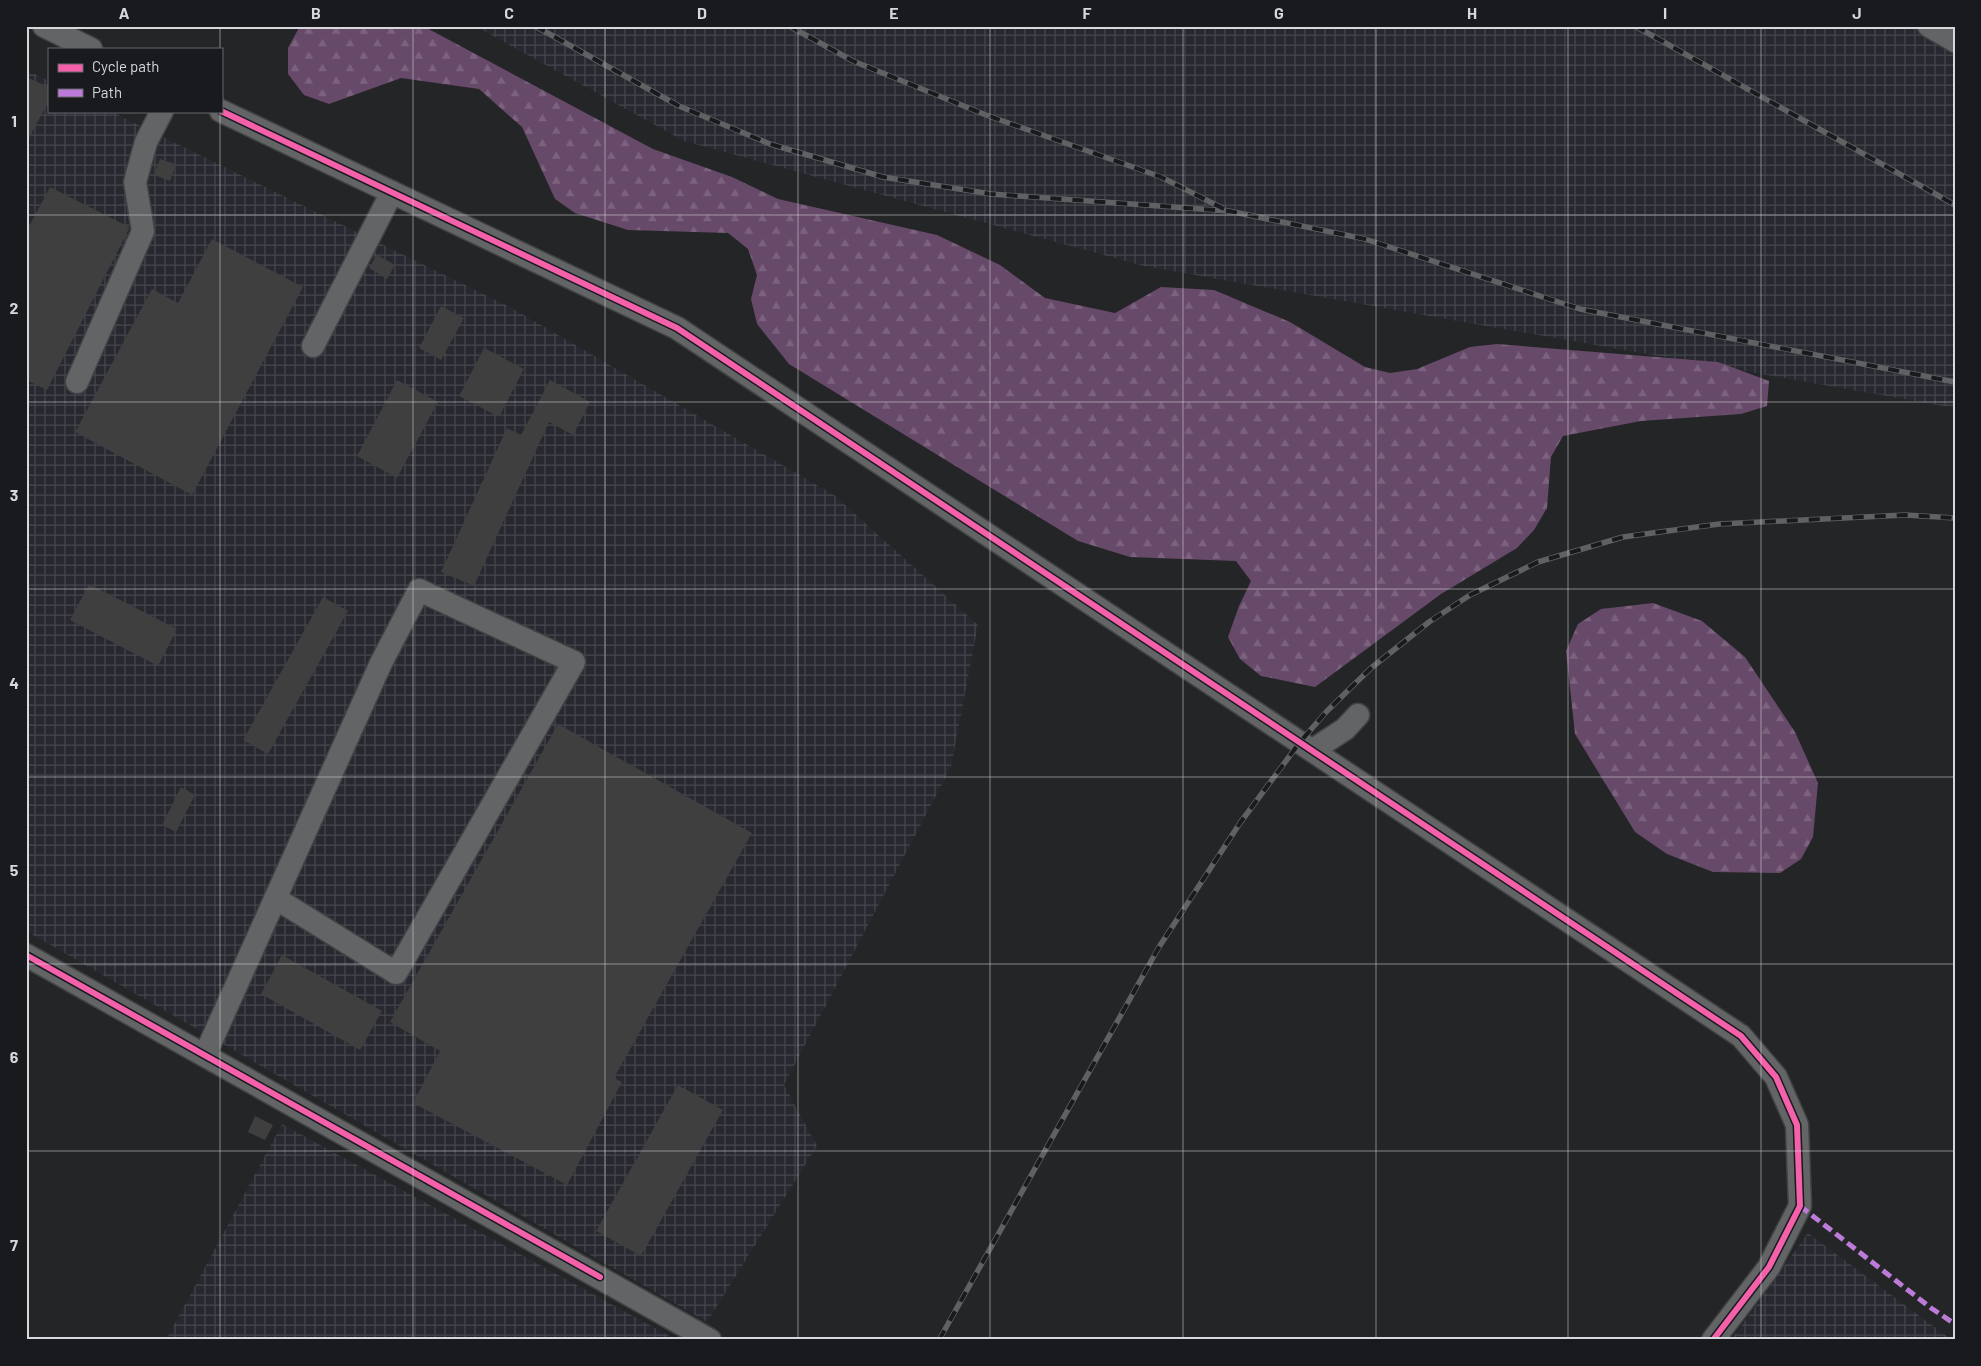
<svg xmlns="http://www.w3.org/2000/svg" width="1981" height="1366" viewBox="0 0 1981 1366" font-family="Barlow,sans-serif">
	<style>
		.industrial { fill: url(#industrial-grid) }
		.forest { fill: url(#forest-firs) }
		.building { fill: #3f3f40 }
		.lines { fill: none; stroke-linecap: round; stroke-linejoin: round }
		.minor-casing { stroke: #414244; stroke-width: 25 }
		.minor { stroke: #636465; stroke-width: 22 }
		.rail-casing { stroke: #606162; stroke-width: 5.5 }
		.rail { stroke: #191a1e; stroke-width: 4; stroke-dasharray: 11; stroke-linecap: butt }
		.quiet { stroke: #bd7bd9; stroke-width: 5; stroke-dasharray: 10 5; stroke-linecap: butt }
		.cycleway-casing { stroke: #191a1e; stroke-width: 9 }
		.cycleway { stroke: #f560ab; stroke-width: 6 }
		.grid { fill: none; stroke: #d7d8db; stroke-width: 1; stroke-opacity: 0.55 }
		.neatline { fill: none; stroke: #d7d8db; stroke-width: 2 }
		.grid-label { font-size: 16px; text-anchor: middle; font-weight: bold; fill: #d7d8db }
	</style>
	<defs>
		<pattern id="industrial-grid" width="8" height="8" patternUnits="userSpaceOnUse" patternTransform="scale(1.25)"><rect width="8" height="8" fill="#272830"/><path d="M0 4h8M4 0v8" fill="none" stroke="#46464d"/></pattern>
		<pattern id="forest-firs" width="22" height="20" patternUnits="userSpaceOnUse" patternTransform="scale(1.25)"><rect width="22" height="20" fill="#674969"/><path d="M5 1l3.5 6h-7zM16 11l3.5 6h-7z" fill="#7c627e"/></pattern>
	</defs>
	<rect width="100%" height="100%" fill="#242526"/>
	<!-- industrial -->
	<path class="industrial" d="M475,26h1480v382l-811,-142 -460,-125z
		M26,70l23,11v30h61l400,196 324,188 144,130 -27,142 -167,318 33,61 -110,176 -681,-391z
		M282,1124l395,216h-511z
		M1808,1233l144,107h-221z"/>
	<!-- forest -->
	<path class="forest" d="M300,26h123l230,123 79,28 46,22 159,36 63,30 45,33 70,15 46,-26 53,3 76,32 75,45 25,6 27,-4 53,-22 27,-3 221,18 51,19 -2,25 -26,8 -100,7 -78,15 -12,21 -4,51 -13,22 -17,18 -76,46 -126,93 -54,-11 -21,-17 -12,-22 11,-31 12,-25 -15,-20 -106,-4 -52,-16 -289,-177 -32,-40 -6,-25 6,-24 -9,-26 -20,-16 -100,-3 -53,-17 -20,-14 -33,-72 -43,-38 -78,-11 -72,26 -25,-9 -16,-21v-26z
		M1653,603l49,18 43,36 50,75 23,51 -5,54 -12,22 -21,14 -67,-1 -46,-18 -32,-22 -60,-98 -9,-83 12,-27 23,-15z"/>
	<!-- building -->
	<path class="building" d="M26,77l23,10v13l-23,44z
		M160,159l16,5 -6,17 -16,-6z
		M50,187l79,40v2l-82,161 -21,-10v-148z
		M212,239l91,48 -111,208 -117,-63 77,-143 26,14z
		M377,255l18,10 -8,14 -18,-11z
		M441,306l23,12 -23,42 -22,-12z
		M484,348l40,21 -25,48 -40,-21z
		M397,380l41,22 -41,76 -40,-22z
		M550,380l40,22 -17,33 -24,-13 -75,164 -33,-14 66,-144 14,7z
		M89,584l88,45 -19,37 -88,-46z
		M323,597l25,14 -80,143 -25,-14z
		M558,724l194,109 -138,245 8,4 -55,103 -154,-82 27,-52 -50,-29z
		M181,787l14,8 -19,37 -14,-7z
		M282,955l100,56 -22,39 -99,-56z
		M678,1085l45,25 -82,146 -45,-25z
		M255,1116l18,9 -8,15 -17,-8z"/>
	<g class="lines">
		<!-- minor casing -->
		<g class="minor-casing">
			<path id="minor" d="M44,26l47,23
				M1929,26l26,15
				M221,111l456,217 1064,708 35,41 21,48 3,81 -31,61 -56,73
				M313,346l79,-154
				M77,382l66,-151 -8,-49 11,-40 16,-31
				M1313,750l32,-21 13,-14
				M26,955l684,385
				M205,1055l176,-392 38,-73 155,72 -178,311 -121,-75"/>
		</g>
		<!-- minor -->
		<use href="#minor" class="minor"/>
		<!-- rail casing -->
		<g class="rail-casing">
			<path id="rail" d="M535,26l144,80 91,38 113,33 108,17 238,17 136,28 215,70 375,73
				M789,26l64,35 133,54 175,62 63,32
				M1635,26l320,179
				M939,1340l220,-393 81,-124 60,-81 27,-31 44,-43 58,-46 41,-27 68,-33 85,-25 96,-13 186,-9 50,3"/>
		</g>
		<!-- rail -->
		<use href="#rail" class="rail"/>
		<!-- quiet -->
		<path class="quiet" d="M1800,1206l131,102 24,16"/>
		<!-- cycleway casing -->
		<g class="cycleway-casing">
			<path id="cycleway" d="M221,111l456,217 1064,708 35,41 21,48 3,81 -31,61 -56,73
				M26,955l574,322"/>
		</g>
		<!-- cycleway -->
		<use href="#cycleway" class="cycleway"/>
	</g>
	<!-- grid -->
	<path class="grid" d="M220,26v23M413,26v1314M605,26v1314M798,26v1314M990,26v1314M1183,26v1314M1376,26v1314M1568,26v1314M1761,26v1314M220,111v1229M26,215h1929M26,402h1929M26,589h1929M26,777h1929M26,964h1929M26,1151h1929"/>
	<!-- border -->
	<rect width="1981" height="1366" fill="none" stroke="#191a1e" stroke-width="55"/>
	<!-- legend -->
	<rect x="48" y="48" width="175" height="65" fill="#191a1e" stroke="#65666a"/>
	<rect x="58" y="64" width="25" height="8" fill="#f560ab" stroke="#65666a"/>
	<text x="92" y="72" font-size="15" fill="#d7d8db">Cycle path</text>
	<rect x="58" y="89" width="25" height="8" fill="#bd7bd9" stroke="#65666a"/>
	<text x="92" y="98" font-size="15" fill="#d7d8db">Path</text>
	<rect x="28" y="28" width="1926" height="1310" class="neatline"/>
	<g class="grid-label">
		<text x="124" y="19">A</text>
		<text x="316" y="19">B</text>
		<text x="509" y="19">C</text>
		<text x="702" y="19">D</text>
		<text x="894" y="19">E</text>
		<text x="1087" y="19">F</text>
		<text x="1279" y="19">G</text>
		<text x="1472" y="19">H</text>
		<text x="1665" y="19">I</text>
		<text x="1857" y="19">J</text>
		<text x="14" y="127">1</text>
		<text x="14" y="314">2</text>
		<text x="14" y="501">3</text>
		<text x="14" y="689">4</text>
		<text x="14" y="876">5</text>
		<text x="14" y="1063">6</text>
		<text x="14" y="1251">7</text>
	</g>
</svg>
